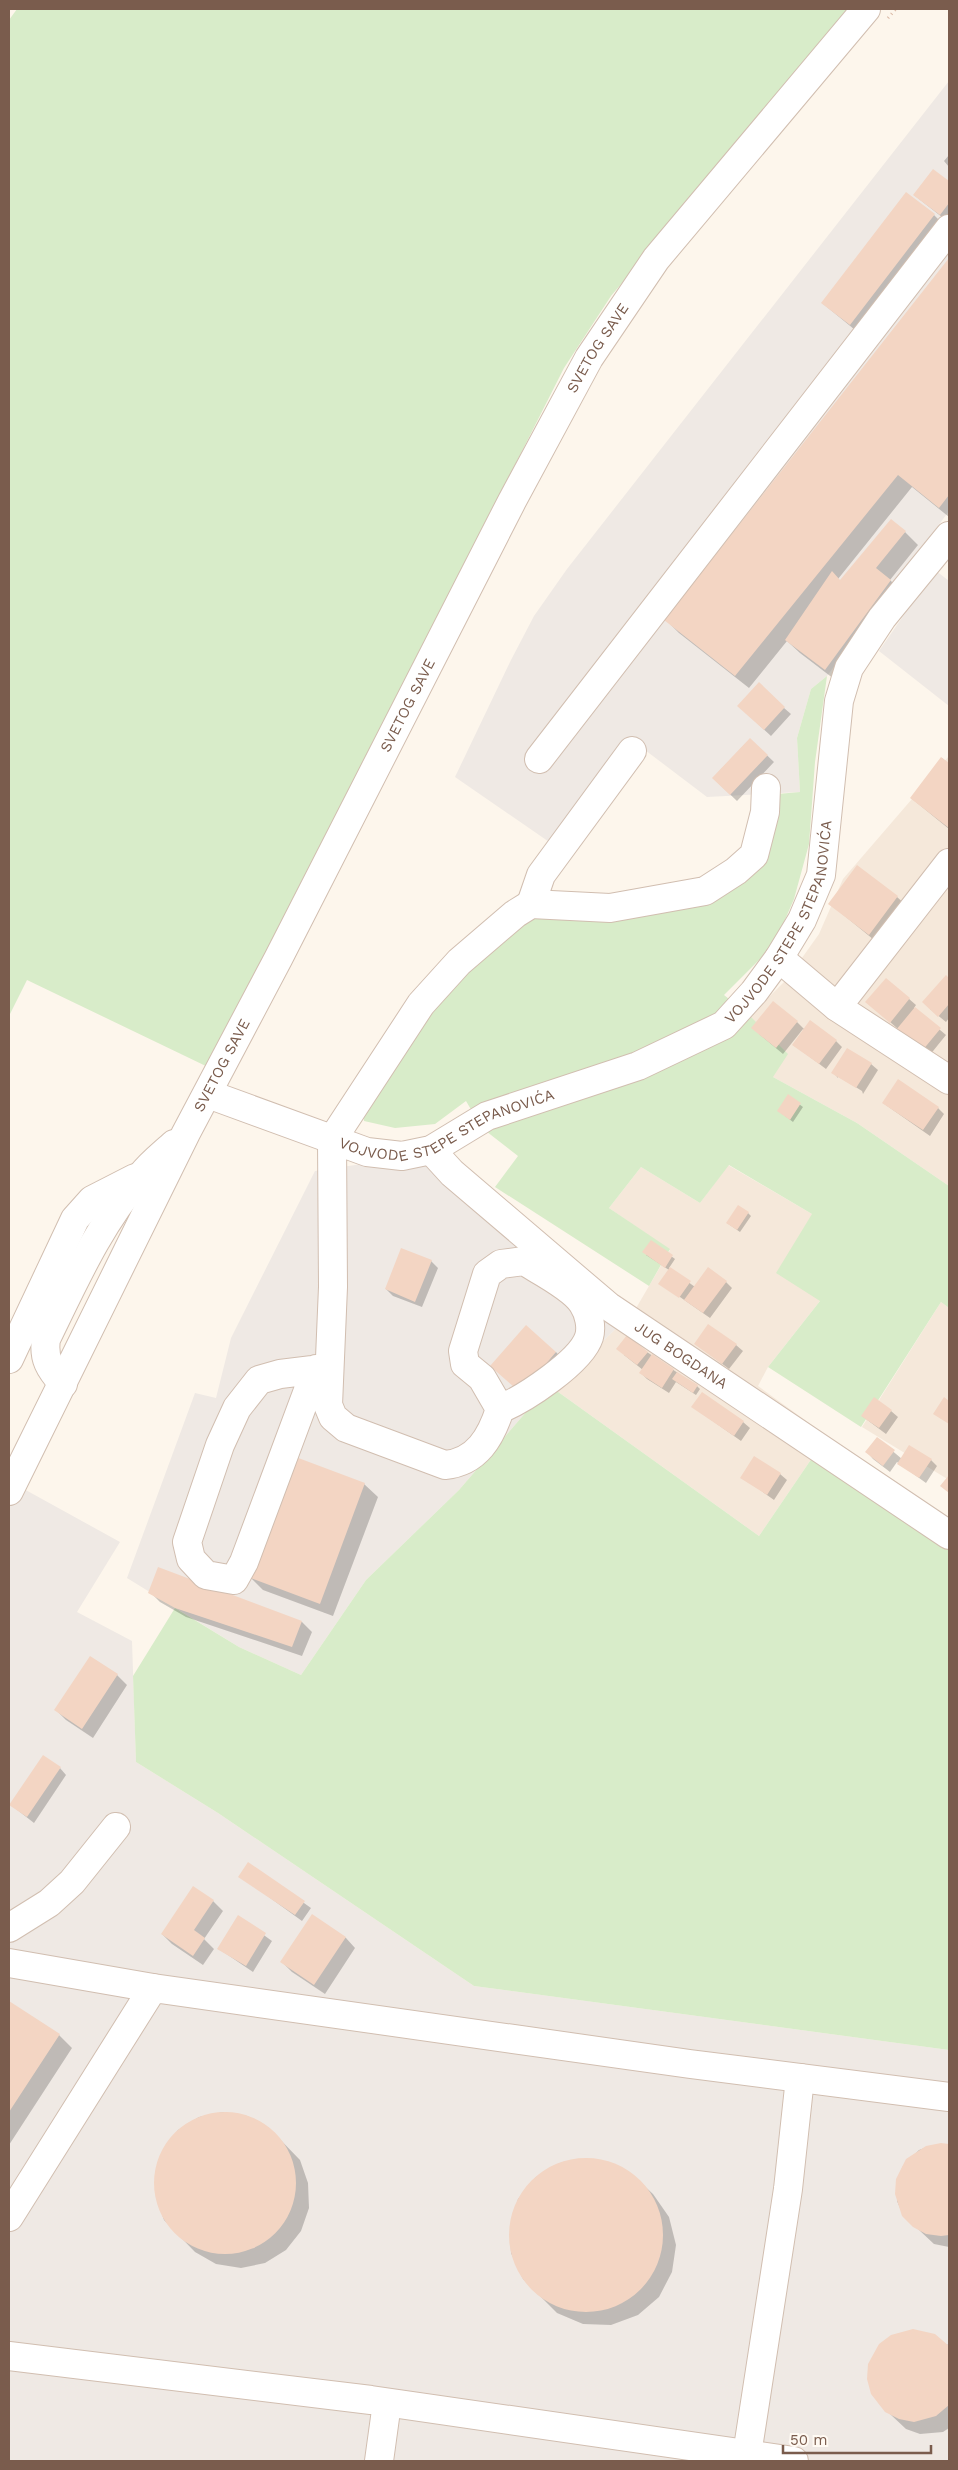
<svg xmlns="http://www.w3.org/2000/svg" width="958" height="2470" viewBox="0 0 958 2470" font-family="'Work Sans',sans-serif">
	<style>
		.residential { fill: #f5e8da }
		.industrial { fill: #efe9e4 }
		.green { fill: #d8ecc9 }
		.shadow { fill: #0003 }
		.building { fill: #f3d5c3 }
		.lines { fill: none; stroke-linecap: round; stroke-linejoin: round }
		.minor-casing { stroke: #d1beb0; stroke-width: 30 }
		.path { stroke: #d9b8a5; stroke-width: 3; stroke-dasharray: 1 4; stroke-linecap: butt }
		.minor { stroke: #fff; stroke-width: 28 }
		.labels { text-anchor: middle; stroke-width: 4; stroke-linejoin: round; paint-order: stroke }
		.street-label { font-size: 15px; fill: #7a5c4d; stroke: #fffaf3 }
	</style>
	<rect width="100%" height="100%" fill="#fdf6ec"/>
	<!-- residential -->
	<path class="residential" d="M949,756v430l-92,-63 -84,-46 -23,-61 37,-37 32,-45 24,-55z
		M728,1165l84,49 8,87 -52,66 -10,19 69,50 -68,100 -205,-147 81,-79 35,-60 -61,-42 32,-41 59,36z
		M941,1302l8,6v172l-87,-53z"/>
	<!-- industrial -->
	<path class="industrial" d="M949,81v430l-122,165 -16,13 -14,49 3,54 -93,5 -62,-47 -77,105 -113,-78 56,-117 23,-44 33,-47z
		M935,570l14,11v125l-70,-55z
		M362,1164l64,2 209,144 -81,79h-8l-87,101 -93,90 -65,95 -62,-28 -112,-69 68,-185 21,5 15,-60 84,-167z
		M9,1474l4,9 107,59 -43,70 55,29 4,121 82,51 256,173 475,64v411h-940z"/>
	<!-- green -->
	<path class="green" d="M17,9h836l-242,287 -47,72 -354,700 -183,-88 -18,36v-996z
		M827,676l-12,86 -6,82 -15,55 -10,23 -16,29 -44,44 26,21 38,38 -15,23 84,46 92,63v122l-8,-6 -80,125 -93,-60 52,-66 -44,-28 36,-59 -83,-49 -29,38 -59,-36 -32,41 61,41 -21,37 -154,-99 23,-31 -36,-28 -16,-27 -31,23 -40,4 -31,-7 -1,-14 88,-122 64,-71 95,-6 126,-37 30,-76 34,-3 -3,-54 14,-49z
		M546,1389h8l205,147 68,-100 122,84v530l-475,-64 -256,-173 -82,-51 -3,-86 42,-68 64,39 62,28 65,-95 93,-90z"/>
	<!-- shadow -->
	<path class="shadow" d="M949,155v12l-5,-6z
		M933,171l16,12v35l-2,3 -33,-26z
		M934,215l10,10 -84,109 -38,-31z
		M949,260v257l-37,-30 -74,92 3,3 64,-50 13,13 -28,35 14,14 -66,88 -38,-29 -13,-12 -38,47 -70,-55 -13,-13z
		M784,708l7,6 -20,22 -26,-24z
		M750,739l24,23 -37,39 -24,-23z
		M942,758l7,6v65l-38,-31z
		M897,897l10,9 -28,38 -49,-40z
		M946,977l3,3v38l-3,4 -16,-13z
		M886,979l30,26 -2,3 32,27 -17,21 -55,-48z
		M797,1022l8,8 31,11 6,6 -16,22 -32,-24 10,-14 -1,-2 -20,25 -24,-20z
		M871,1064l7,6 -15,24 -1,-3 -24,-15v2l-5,-6z
		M788,1096l15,11 -10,15 -12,-9z
		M883,1103l55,5 6,6 -14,22z
		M748,1213l3,3 -11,16 -13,-9z
		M651,1241l24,18 -6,9 26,19 31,-5 6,6 -22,30 -50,-35 9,-13 -23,-15z
		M431,1261l7,7 -16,39 -29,-11 -7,-7z
		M696,1344l40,1 7,6 -14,18z
		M556,1352l9,10 -34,40 -39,-36z
		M647,1352l50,34 3,3 -4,6 -20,-13 -7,11 -22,-14 -6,-6 2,-3 -19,-15z
		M693,1407l50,15 7,6 -9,13z
		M891,1411l7,6 -12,17 -24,-18z
		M877,1438l25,21 29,1 6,6 -11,17 -29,-21 -7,10 -17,-13 -6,-7z
		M780,1474l7,6 -13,20 -32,-23z
		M364,1484l14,13 -45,119 -70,-26 -13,-13z
		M150,1592l152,30 10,10 -10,24 -116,-39 -26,-15z
		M91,1658l26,17 10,10 -34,53 -27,-18 -10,-10z
		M60,1768l6,7 -32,48 -23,-18z
		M249,1864l62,44 -9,13 -62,-45z
		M213,1901l10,10 -19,28 10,10 -11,16 -31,-21 -10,-10z
		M313,1916l33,22 9,10 -30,46 -33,-22 -10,-10z
		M239,1917l33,24 -19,31 -34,-23z
		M9,2003l50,32 13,13 -63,97z
		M223,2112l24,4 22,12 31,32 8,23 1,25 -8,23 -15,19 -21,13 -24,5 -25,-4 -21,-12 -31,-32 -8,-23 -1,-24 8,-23 15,-20 21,-13z
		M933,2145l16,1v101l-15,-3 -31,-29 -6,-14v-22l6,-13 16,-16z
		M588,2159l28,6 23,16 14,13 16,23 7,28 -4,27 -13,25 -21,18 -27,10 -28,-1 -26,-11 -34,-34 -12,-26 -1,-27 8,-27 18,-22 24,-14z
		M947,2344l2,3v81l-6,4 -23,2 -14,-5 -16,-15z"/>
	<!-- building -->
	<path class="building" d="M933,169l16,12v22l-9,12 -27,-20z
		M906,192l29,22 -85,111 -29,-22z
		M949,258v237l-10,13 -41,-33 -163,201 -71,-56z
		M891,519l15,12 -30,37 15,12 -66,90 -40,-30 47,-69 8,9z
		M759,682l26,25 -21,23 -27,-24z
		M750,738l18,17 -38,40 -18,-17z
		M941,757l8,6v65l-39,-30z
		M857,865l41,31 -29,39 -41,-31z
		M946,975l3,3v26l-11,13 -16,-15z
		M886,978l24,20 -20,25 -25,-21z
		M773,1001l25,20 -22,27 -25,-20z
		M915,1007l26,21 -19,23 -26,-21z
		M810,1020l27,20 -18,24 -27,-19z
		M847,1048l25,15 -16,25 -25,-15z
		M898,1079l41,28 -16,23 -41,-27z
		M788,1094l13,9 -11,17 -13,-9z
		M738,1205l11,7 -12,18 -11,-7z
		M651,1240l22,15 -8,13 -23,-16z
		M401,1248l31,12 -17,42 -30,-13z
		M670,1267l21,14 -12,17 -21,-14z
		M708,1267l19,14 -24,32 -19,-13z
		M708,1324l29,20 -15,20 -28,-20z
		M526,1325l30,27 -35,41 -31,-27z
		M627,1335l21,17 -11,13 -21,-16z
		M652,1354l22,15 -12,19 -23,-15z
		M677,1372l21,13 -5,8 -21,-14z
		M702,1392l42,29 -10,15 -43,-29z
		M874,1397l18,13 -13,18 -18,-12z
		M944,1397l5,4v23l-16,-10z
		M877,1437l18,13 -12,16 -18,-14z
		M909,1445l23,14 -13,19 -22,-14z
		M293,1456l72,27 -45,121 -72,-27z
		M754,1456l27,17 -14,22 -27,-17z
		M949,1475v18l-9,-7z
		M158,1567l144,54 -10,26 -117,-39 -27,-15z
		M90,1656l28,18 -36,55 -28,-19z
		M43,1755l18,12 -34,50 -18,-12z
		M248,1862l57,39 -10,14 -57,-38z
		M193,1886l21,14 -20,30 11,8 -12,18 -32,-22z
		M312,1914l34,23 -32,48 -34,-23z
		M238,1915l28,18 -20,33 -29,-17z
		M9,2001l51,33 -51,78z
		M154 2183a71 71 0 1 1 142 0a71 71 0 1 1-142 0Z
		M941,2143l8,1v91l-8,1 -15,-2 -13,-7 -11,-11 -7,-22 1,-15 10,-20 20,-13z
		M509 2235a77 77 0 1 1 154 0a77 77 0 1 1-154 0Z
		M913,2329l22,5 14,12v59l-13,11 -22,6 -15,-3 -14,-7 -14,-18 -4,-15 1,-15 11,-20 12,-9z"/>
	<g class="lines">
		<!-- minor casing -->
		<g class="minor-casing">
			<g id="minor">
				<path d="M539,759l410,-530"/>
				<path d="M531,904l10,-29 91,-124"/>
				<path d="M779,958l58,49 112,73"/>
				<path d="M837,1007l112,-144"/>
				<path id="s1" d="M208,1094l159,58 35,4 29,-6 56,-34 151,-50 86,-41 30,-33 25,-34 23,-38 19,-45 18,-174 10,-33 33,-50 67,-82"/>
				<path id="s2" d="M431,1150l21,23 156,133 341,229"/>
				<path d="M9,1359l66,-140 17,-19 43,-22"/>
				<path d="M316,1369l-72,193 -10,18 -28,-5 -15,-16 -4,-17 33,-97 17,-37 22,-28 21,-6 49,-6"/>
				<path d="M63,1384c-13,-15 -20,-25 -17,-45 28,-57 53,-115 95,-163 9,-12 22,-22 33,-32"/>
				<path d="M500,1409l-18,-31 -17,-14 -2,-13 24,-77 14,-10 23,-3c16,10 50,27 59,43 6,9 9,23 6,33 -8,25 -65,62 -89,72 -9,28 -23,53 -55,56l-99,-37 -13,-11 -5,-12 5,-118 -1,-147 89,-136 38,-42 56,-48 16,-10 79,4 95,-17 31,-20 18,-16 11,-43 1,-24"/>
				<path id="s3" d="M9,1491l177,-358 92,-174 234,-458 77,-143 67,-99 210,-250"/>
				<path d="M9,1928l40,-25 23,-21 44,-55"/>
				<path d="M9,1963l144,25"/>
				<path d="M9,2217l144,-229 537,76 259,33"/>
				<path d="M9,2356l362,44 423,61"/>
				<path d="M379,2461l8,-58"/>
				<path d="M746,2461l42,-272 12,-111"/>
			</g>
		</g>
		<!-- path -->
		<path class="path" d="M888,18l8,-9"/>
		<!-- minor -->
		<use href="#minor" class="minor"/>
	</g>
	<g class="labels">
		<!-- street labels -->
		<g class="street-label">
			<text dy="5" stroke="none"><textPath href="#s3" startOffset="1286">SVETOG SAVE</textPath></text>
			<text dy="5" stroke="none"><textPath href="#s3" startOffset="881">SVETOG SAVE</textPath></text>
			<text dy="5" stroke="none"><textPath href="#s1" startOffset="674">VOJVODE STEPE STEPANOVIĆA</textPath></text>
			<text dy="5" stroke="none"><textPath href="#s3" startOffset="476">SVETOG SAVE</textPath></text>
			<text dy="5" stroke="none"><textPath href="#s1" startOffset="255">VOJVODE STEPE STEPANOVIĆA</textPath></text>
			<text dy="5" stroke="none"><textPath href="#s2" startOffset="324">JUG BOGDANA</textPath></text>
		</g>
	</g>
	<!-- border -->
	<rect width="958" height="2470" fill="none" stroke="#7a5c4d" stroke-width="20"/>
	<!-- scale -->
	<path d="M783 2445v8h148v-8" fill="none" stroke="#7a5c4d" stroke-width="2.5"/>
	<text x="790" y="2445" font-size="15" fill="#7a5c4d" stroke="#fffaf3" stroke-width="4" paint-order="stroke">50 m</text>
</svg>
